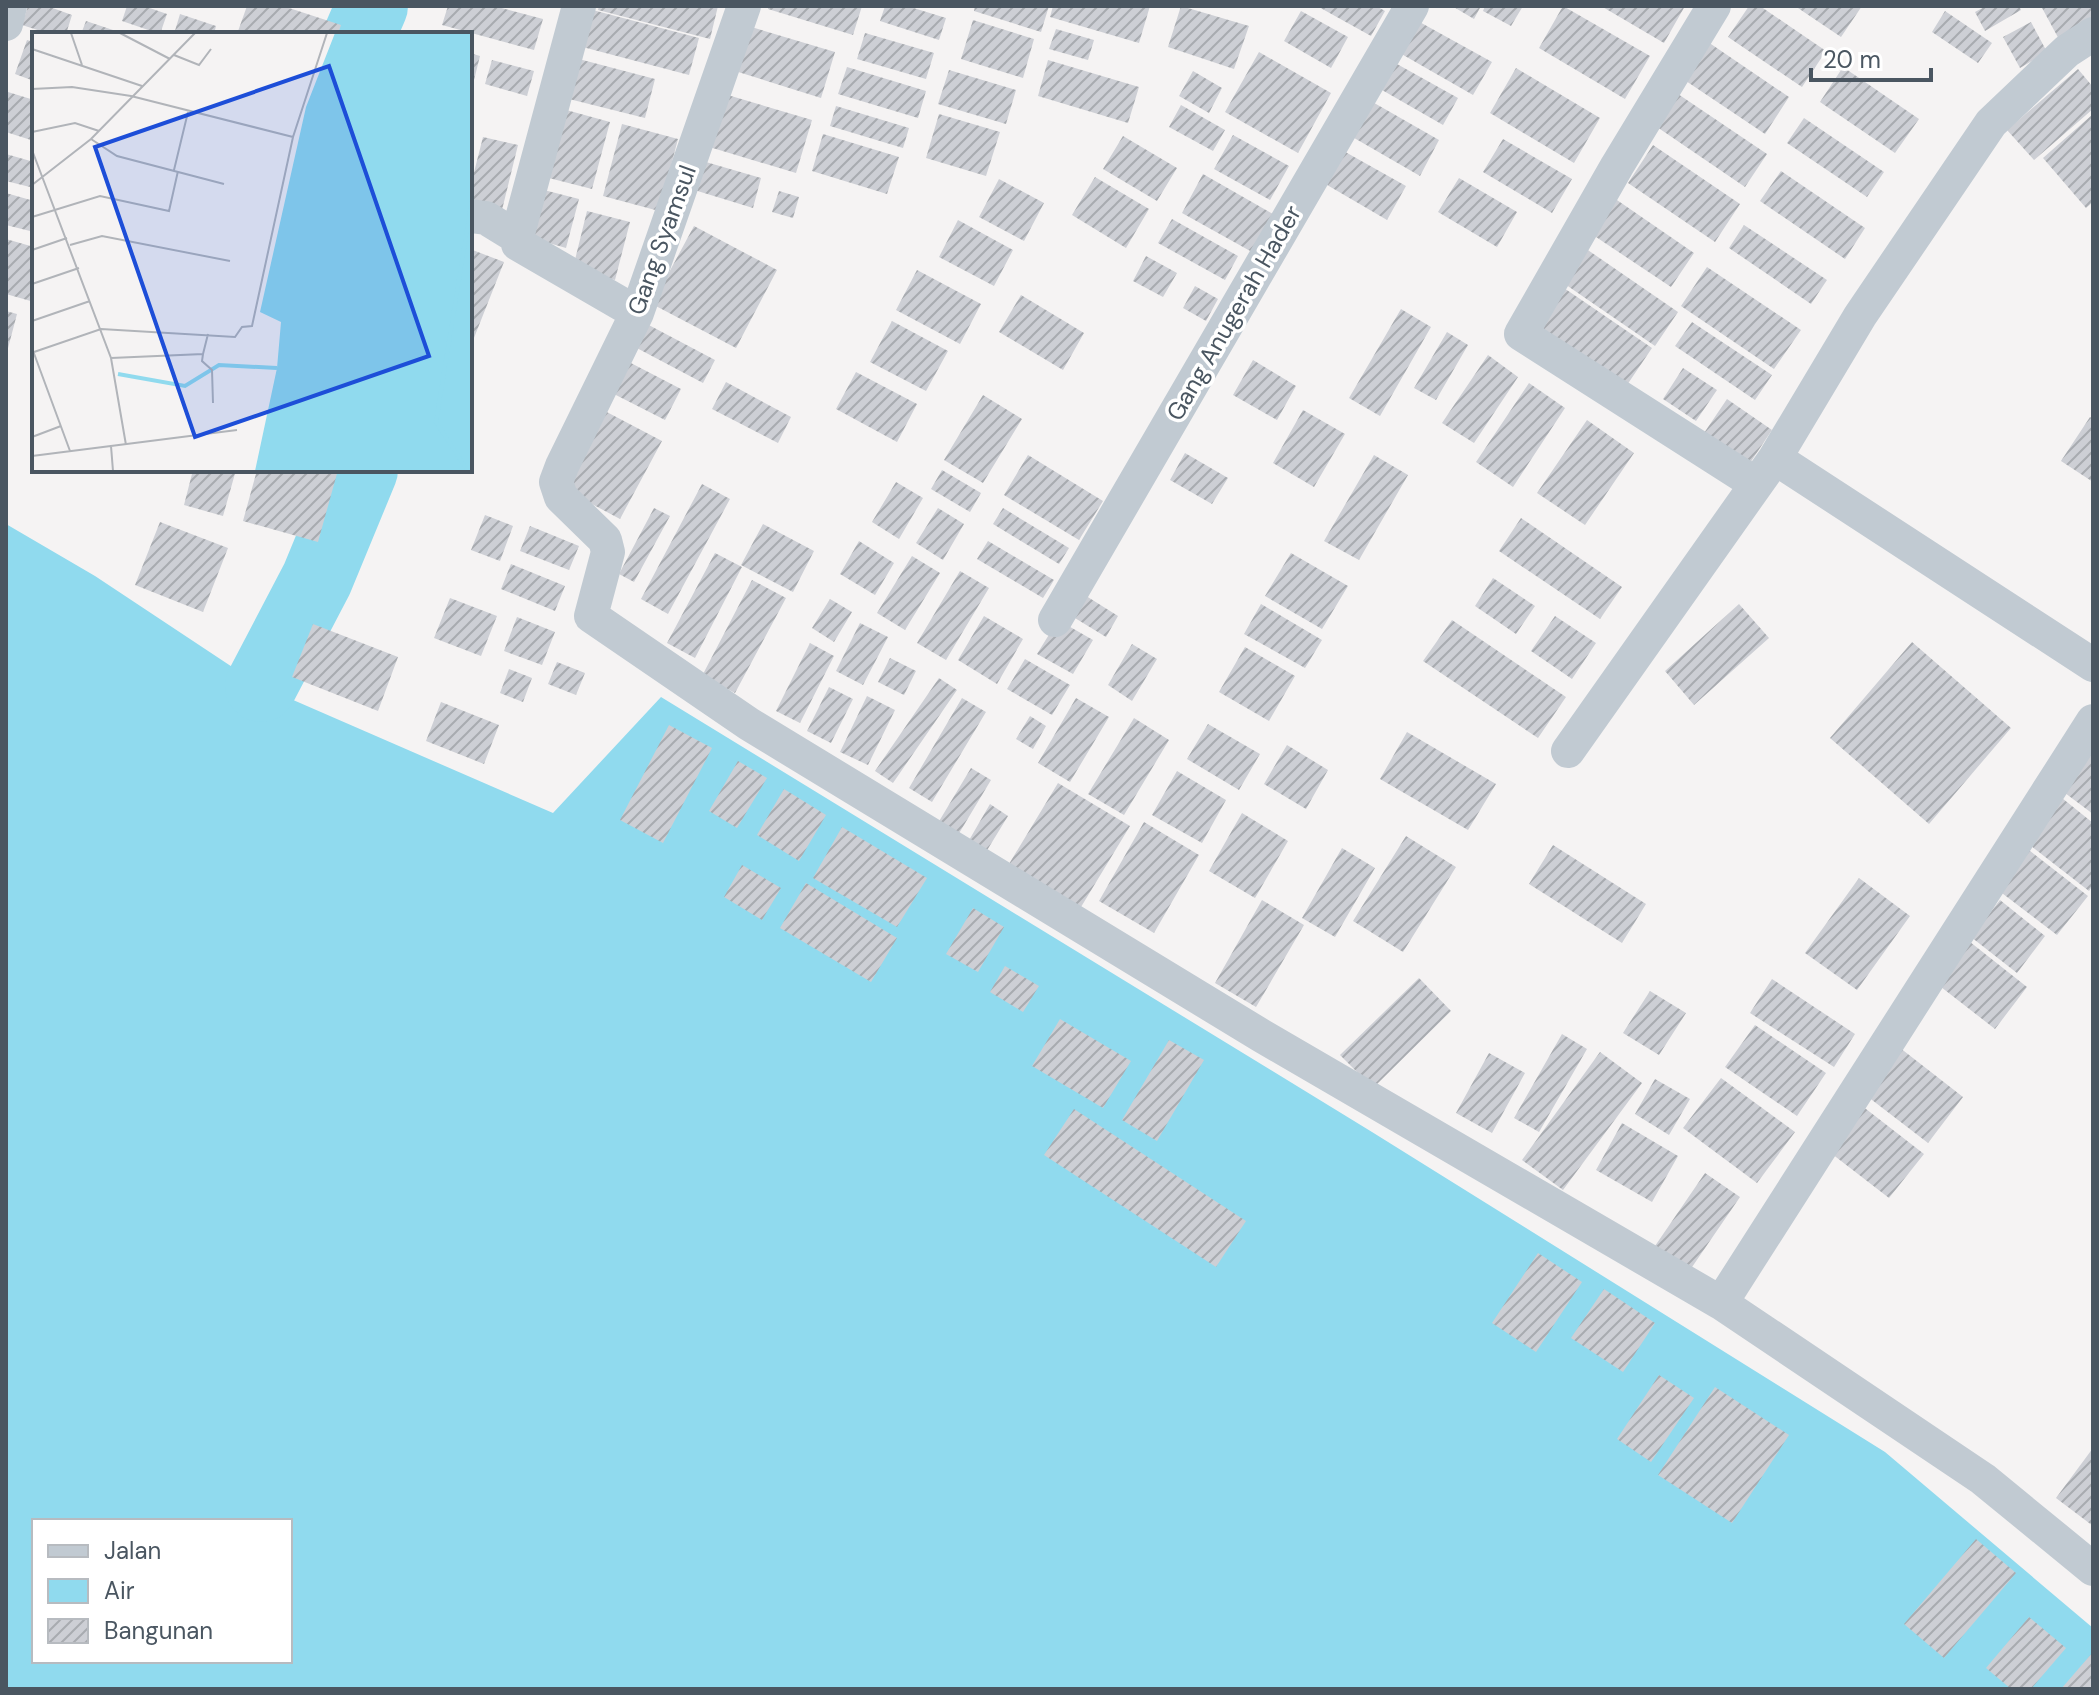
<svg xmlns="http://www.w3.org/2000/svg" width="2099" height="1695" viewBox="0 0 2099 1695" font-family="'DM Sans',sans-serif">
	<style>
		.water { fill: #90daee; fill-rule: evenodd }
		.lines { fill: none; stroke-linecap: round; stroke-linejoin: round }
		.river { stroke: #90daee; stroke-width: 72 }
		.building { fill: url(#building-hatch) }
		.street { stroke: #c1cad2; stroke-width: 34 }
		.labels { text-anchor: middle; stroke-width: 7; stroke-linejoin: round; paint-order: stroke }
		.street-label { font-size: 24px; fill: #4a5661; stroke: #fff }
		.inset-river { fill: none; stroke: #90daee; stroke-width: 4 }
		.inset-road { fill: none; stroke: #b1b4b9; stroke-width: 2 }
		.view { fill: #1d4ed8; fill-opacity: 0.15; stroke: #1d4ed8; stroke-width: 4 }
		.inset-edge { fill: none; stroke: #4a5661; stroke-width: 4 }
	</style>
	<defs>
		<pattern id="building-hatch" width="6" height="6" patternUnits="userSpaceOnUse" patternTransform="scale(2)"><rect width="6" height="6" fill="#cdcfd5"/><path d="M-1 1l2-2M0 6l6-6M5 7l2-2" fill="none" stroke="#a8abb0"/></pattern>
	</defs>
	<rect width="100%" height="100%" fill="#f5f3f3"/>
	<!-- water -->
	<path class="water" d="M6,524l89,52 166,110 292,127 108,-116 711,435 513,320 208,176v61h-2087zM34,1521h256v140h-256z"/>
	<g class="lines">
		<!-- river -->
		<path class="river" d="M360,34l12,-28
			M261,686l56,-107 45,-109"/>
	</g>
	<!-- building -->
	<path class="building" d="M28,6h19l25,9 -6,19h-16l-28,-9z
		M127,6h17l23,8 -7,20 -38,-13z
		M247,6h36l58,19 -3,9h-101z
		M448,6h46l49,13 -9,31 -92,-25z
		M599,6h119l-8,33 -112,-29z
		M768,6h94l-9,29 -85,-26z
		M885,6h22l39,12 -7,22 -59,-19z
		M975,6h74l-8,26 -67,-21z
		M1053,6h97l-11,37 -89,-26z
		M1181,6l68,20 -15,43 -66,-22z
		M1317,6h59l9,5 -14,25z
		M1452,6h29l-7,13z
		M1485,6h38l-12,20 -28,-15z
		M1563,6l87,50 -25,43 -86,-51z
		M1601,6h84l-21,37z
		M1749,6h11l66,45 -24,36 -74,-50z
		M1795,6h67l-21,31z
		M1986,6h33l2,4 -36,21 -10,-19z
		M2041,6h52v19l-32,18z
		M585,8l114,30 -10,37 -114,-30z
		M1301,11l47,26 -17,31 -47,-27z
		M1945,11l47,32 -14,20 -46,-31z
		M180,14l36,12 -2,8h-40z
		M973,20l61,19 -11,39 -62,-19z
		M1416,20l76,42 -19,33 -75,-43z
		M86,21l36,12v1h-41z
		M2031,22l16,30 -27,16 -17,-31z
		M748,26l87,26 -14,46 -86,-27z
		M1056,29l38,11 -6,20 -39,-11z
		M865,33l69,20 -8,26 -69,-20z
		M27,40l7,2v39l-19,-7z
		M1708,42l81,55 -24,37 -82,-55z
		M1259,52l72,41 -33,60 -73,-41z
		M470,53l10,3 -6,24 -4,-1z
		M575,58l80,21 -10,39 -80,-20z
		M492,60l42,11 -7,25 -42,-12z
		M1048,60l91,27 -11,36 -90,-27z
		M1397,64l61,34 -15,27 -61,-35z
		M847,67l79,24 -8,27 -80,-24z
		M1843,67l76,52 -24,34 -75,-51z
		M1516,68l84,50 -26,45 -84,-50z
		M2078,69l15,18v22l-59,51 -27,-30z
		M949,70l67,20 -10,34 -68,-20z
		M1193,71l29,17 -13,25 -30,-17z
		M8,92l26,8v41l-28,-9z
		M721,93l91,27 -16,53 -90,-27z
		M1678,94l89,60 -22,33 -88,-60z
		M1369,100l70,40 -19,36 -71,-41z
		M1181,105l44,25 -12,21 -44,-24z
		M836,106l73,22 -6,20 -73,-22z
		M559,108l51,14 -18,67 -51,-13z
		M939,114l61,18 -14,44 -60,-18z
		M2093,114v88l-7,6 -43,-50z
		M1804,118l80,54 -17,25 -80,-54z
		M622,124l56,15 -19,72 -56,-15z
		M823,134l76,23 -12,37 -75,-23z
		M1233,135l56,31 -19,34 -56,-31z
		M1123,136l54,32 -20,33 -54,-32z
		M483,137l35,8 -17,69 -31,-8v-18z
		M1503,139l69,40 -20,34 -69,-41z
		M1653,145l87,59 -25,38 -87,-59z
		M1340,149l66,37 -19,34 -65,-38z
		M6,154l28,8v26l-28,-7z
		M699,160l62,18 -8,30 -62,-19z
		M1781,171l84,57 -20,31 -85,-58z
		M1203,174l70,40 -21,38 -70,-39z
		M1095,177l54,32 -23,39 -54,-33z
		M1459,178l58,34 -20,35 -59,-35z
		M999,179l45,24 -20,38 -45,-24z
		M540,189l39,10 -13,49 -38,-11z
		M779,191l20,6 -6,21 -21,-6z
		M6,193l28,8v31l-28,-7z
		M1614,198l80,55 -23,34 -81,-54z
		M587,211l43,11 -15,58 -42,-12z
		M1172,219l66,37 -13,24 -67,-37z
		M958,220l55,30 -19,36 -55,-29z
		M1744,225l83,55 -16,24 -82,-56z
		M694,226l83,44 -41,78 -84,-44z
		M6,239l28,8v55l-28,-8z
		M1582,246l96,66 -23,34 -96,-66z
		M470,249l34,13 -34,86z
		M1146,256l31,17 -14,24 -30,-16z
		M1707,267l94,63 -27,39 -93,-63z
		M917,270l64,34 -21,40 -64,-34z
		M1195,286l23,13 -12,22 -23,-13z
		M1561,286l91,62 -27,40 -91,-62z
		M1021,295l63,38 -21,37 -64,-38z
		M1401,309l30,18 -51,89 -31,-18z
		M6,311l11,3 -10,38h-1z
		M892,321l56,30 -22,40 -56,-29z
		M1692,322l80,53 -17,25 -80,-54z
		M645,323l70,37 -12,23 -70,-37z
		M1447,332l21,13 -32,55 -22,-12z
		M1488,355l30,22 -44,66 -32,-20z
		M1253,360l43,26 -19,34 -44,-25z
		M627,361l54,28 -16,31 -55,-28z
		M1683,368l34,22 -21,31 -33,-22z
		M856,372l61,32 -20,38 -61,-33z
		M726,382l65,35 -13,26 -66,-34z
		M1529,383l36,25 -52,79 -37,-25z
		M983,395l39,24 -39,64 -39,-23z
		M1727,399l45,31 -26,39 -46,-30z
		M601,409l61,32 -42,78 -60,-32z
		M1303,410l42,24 -31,53 -41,-24z
		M2090,417l3,2v63l-32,-21z
		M1587,420l47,33 -49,72 -48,-32z
		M1185,453l43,25 -16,26 -42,-24z
		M1028,455l75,46 -24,39 -75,-45z
		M1374,455l34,20 -49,85 -35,-19z
		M193,470h43l-13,46 -39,-11z
		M257,470h81l-20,72 -75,-21z
		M942,470l39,23 -11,19 -39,-23z
		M896,482l27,16 -24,41 -27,-17z
		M702,484l28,15 -62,115 -27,-15z
		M654,508l16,8 -36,66 -15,-8z
		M938,508l26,16 -21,36 -27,-17z
		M1003,508l66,40 -10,16 -66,-40z
		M485,515l28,11 -13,35 -29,-11z
		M1521,518l101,69 -22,32 -101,-68z
		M160,522l68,26 -25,64 -68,-27z
		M763,524l51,27 -21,41 -52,-27z
		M530,526l49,20 -10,24 -49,-19z
		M859,541l35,22 -19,32 -35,-21z
		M988,541l66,39 -11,18 -66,-39z
		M715,553l27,14 -47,91 -28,-15z
		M1291,553l57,33 -26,43 -57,-33z
		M912,556l28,17 -35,57 -28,-17z
		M511,564l54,22 -10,25 -54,-22z
		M960,571l29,17 -43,72 -29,-17z
		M1493,578l42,28 -19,28 -41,-28z
		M752,580l34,18 -51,95 -33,-17z
		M1083,594l35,22 -12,21 -36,-22z
		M450,598l47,18 -16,40 -47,-18z
		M830,599l22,13 -18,30 -22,-14z
		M1261,604l61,36 -17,28 -61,-34z
		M1739,604l30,34 -75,67 -29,-34z
		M984,616l39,23 -26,45 -39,-24z
		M1555,616l41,27 -24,36 -41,-28z
		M517,617l38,15 -13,33 -38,-14z
		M1058,620l35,20 -20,34 -36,-20z
		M1452,620l114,77 -28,41 -115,-77z
		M860,623l28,14 -25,48 -27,-14z
		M313,624l85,33 -20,54 -86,-34z
		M1912,642l99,86 -82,96 -99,-86z
		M810,643l24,13 -34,67 -24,-12z
		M1132,644l25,15 -25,42 -24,-16z
		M1245,647l50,29 -26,45 -50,-29z
		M890,658l26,13 -12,24 -26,-13z
		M1025,659l45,26 -18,30 -45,-26z
		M557,662l28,11 -9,22 -28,-11z
		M509,669l23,9 -9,24 -23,-9z
		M939,678l18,12 -64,93 -18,-12z
		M829,687l24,12 -22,44 -24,-12z
		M867,696l28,14 -27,55 -28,-13z
		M962,698l24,14 -54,90 -23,-14z
		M1076,698l33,19 -39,65 -32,-19z
		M441,702l58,23 -15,39 -58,-23z
		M1030,716l16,10 -13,23 -17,-10z
		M1134,718l35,22 -45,75 -36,-21z
		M1208,724l52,30 -21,36 -52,-31z
		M669,725l43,23 -49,95 -43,-23z
		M1407,732l89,52 -28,46 -88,-51z
		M2093,740v74l-36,-27z
		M1287,745l41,25 -22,39 -42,-25z
		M738,761l29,17 -30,50 -28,-17z
		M971,768l20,12 -33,55 -20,-12z
		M1177,771l49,29 -24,43 -50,-28z
		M1058,783l72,43 -49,81 -72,-43z
		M784,789l42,26 -27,46 -42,-26z
		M2057,794l36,29v62l-4,6 -67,-52z
		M990,804l18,12 -22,36 -18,-10z
		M1242,813l46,28 -33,57 -46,-27z
		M1144,822l55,33 -45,78 -55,-32z
		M842,827l85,51 -30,49 -84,-49z
		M1406,836l50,31 -53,85 -50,-31z
		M1553,845l93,59 -24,39 -93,-59z
		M2025,847l63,49 -31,39 -63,-48z
		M1342,848l33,20 -40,69 -33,-19z
		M742,865l39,23 -19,32 -38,-23z
		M1859,878l51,38 -53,74 -52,-37z
		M806,883l91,55 -26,44 -91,-54z
		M1262,900l42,25 -48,82 -41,-24z
		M2000,900l45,36 -28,37 -46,-36z
		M973,908l31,19 -26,45 -32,-18z
		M1965,938l62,49 -32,42 -63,-49z
		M1005,966l34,20 -16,26 -33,-20z
		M1419,978l32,33 -78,77 -33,-33z
		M1772,979l83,55 -21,33 -84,-54z
		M1650,991l36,22 -27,42 -36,-22z
		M1060,1019l71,42 -28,47 -71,-42z
		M1755,1025l71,48 -29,43 -72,-49z
		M1562,1034l25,15 -48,83 -25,-14z
		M1169,1040l35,20 -47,81 -35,-21z
		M1895,1044l68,53 -35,46 -69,-53z
		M1600,1052l42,31 -79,107 -41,-30z
		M1489,1053l36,20 -33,60 -36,-20z
		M1721,1078l74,54 -38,51 -74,-55z
		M1655,1079l35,20 -21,36 -34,-21z
		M1857,1102l67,52 -35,44 -66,-51z
		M1074,1109l172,112 -30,46 -172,-112z
		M1622,1123l56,33 -26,46 -56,-32z
		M1705,1173l35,24 -50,73 -35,-24z
		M1538,1253l44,29 -46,70 -44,-29z
		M1604,1289l51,34 -32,49 -52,-34z
		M1659,1375l35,23 -43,64 -34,-23z
		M1715,1387l74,48 -57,88 -74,-48z
		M2093,1448v78l-37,-28z
		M1976,1539l40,34 -72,85 -40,-34z
		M2029,1617l37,31 -35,41h-20l-25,-21z
		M2093,1652v37h-32z"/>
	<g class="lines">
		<!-- street -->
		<path class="street" d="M579,6l-62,231 1,7 119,69
			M744,6l-107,307 -75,153 -6,16 5,15 44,43 3,12 -17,64 158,108 513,312 459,267 262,176 110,90
			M1714,6l-97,160 -96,168 235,150
			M6,24l4,-18
			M470,216l16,2 31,19
			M1775,458l318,207
			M1055,620l357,-614
			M1568,751l207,-293 85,-142 131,-193 76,-72 26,-17
			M1721,1303l372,-582"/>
	</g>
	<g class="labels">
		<!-- street labels -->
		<g class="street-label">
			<text transform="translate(662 240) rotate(-70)" y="8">Gang Syamsul</text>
			<text transform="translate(1234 313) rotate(-60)" y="8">Gang Anugerah Hader</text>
		</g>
	</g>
	<!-- overview -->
	<g transform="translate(32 32)">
		<rect width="440" height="440" fill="#f5f3f3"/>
		<path d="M303,1h137v438h-217l22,-103 4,-46 -21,-10 46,-205z" fill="#90daee"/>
		<path class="inset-river" d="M86,342l67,12 34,-21 58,3M436,439l-32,-49 36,-223"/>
		<path class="inset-road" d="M39,1l11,32M88,1l50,26M0,17l110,37M142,23l25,10 12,-16M0,57l40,-2 59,9 162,41M0,100l43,-9 24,8M59,107l26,17 107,28M0,118l79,208 15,87M142,138l14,-58M0,153l59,-46 104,-106M0,185l68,-21 69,15 9,-40M38,213l32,-9 128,25M0,218l35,-12M0,252l47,-16M0,289l58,-20M0,316l38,103M2,320l67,-23 134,8 7,-10 10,-1 41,-189 34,-104M171,322l-1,7 10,9 1,33M79,326l92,-4 5,-20M0,405l29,-11M79,414l2,25M0,424l205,-26"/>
		<path class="view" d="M297,34l100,290 -234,81 -100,-290z"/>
		<rect width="440" height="440" class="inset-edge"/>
	</g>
	<!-- border -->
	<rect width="2099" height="1695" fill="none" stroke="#4a5661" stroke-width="16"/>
	<!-- legend -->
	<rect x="32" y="1519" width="260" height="144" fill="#ffffff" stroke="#b7bbc0" stroke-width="2"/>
	<rect x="48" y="1545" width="40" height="12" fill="#c1cad2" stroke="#b7bbc0" stroke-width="2"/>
	<text x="104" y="1559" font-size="24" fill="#4a5661">Jalan</text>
	<rect x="48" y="1579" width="40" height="24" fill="#90daee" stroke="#b7bbc0" stroke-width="2"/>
	<text x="104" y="1599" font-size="24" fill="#4a5661">Air</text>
	<rect x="48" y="1619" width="40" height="24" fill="url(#building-hatch)" stroke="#b7bbc0" stroke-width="2"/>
	<text x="104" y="1639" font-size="24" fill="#4a5661">Bangunan</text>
	<!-- scale -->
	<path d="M1811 68v12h120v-12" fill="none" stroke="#4a5661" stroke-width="4"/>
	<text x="1823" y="68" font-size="24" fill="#4a5661" stroke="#ffffff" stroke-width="6" paint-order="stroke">20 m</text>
</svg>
